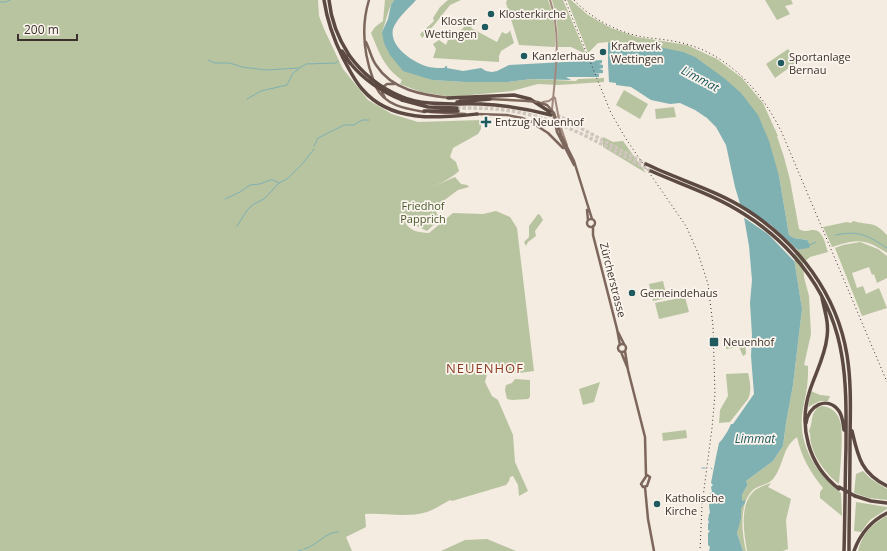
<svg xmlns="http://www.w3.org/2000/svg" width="887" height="551" viewBox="0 0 887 551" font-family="'Open Sans',sans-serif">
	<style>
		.green { fill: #b8c4a0 }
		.water { fill: #7fb0b2 }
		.pier { fill: #f4ebe1 }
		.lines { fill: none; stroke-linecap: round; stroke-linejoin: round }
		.stream { stroke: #7fb0b2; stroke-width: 1 }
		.motorway-tunnel { stroke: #cfc6bd; stroke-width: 3.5; stroke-dasharray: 3.5 2; stroke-linecap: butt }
		.secondary { stroke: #a18a7d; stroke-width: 2 }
		.primary { stroke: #7d675c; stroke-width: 2.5 }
		.motorway { stroke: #5c4a42; stroke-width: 3.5 }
		.rail { stroke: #3b302b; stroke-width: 1; stroke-dasharray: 1 3; stroke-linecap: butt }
		.primary-bridge { stroke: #7d675c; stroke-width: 2.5 }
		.motorway-bridge { stroke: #5c4a42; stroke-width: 3.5 }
		.poi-dot { fill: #1f5a5e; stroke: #fbf5ee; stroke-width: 1.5 }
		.labels { text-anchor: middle; stroke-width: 3.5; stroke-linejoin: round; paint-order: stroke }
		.poi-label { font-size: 11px; fill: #3b302b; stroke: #fbf5ee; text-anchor: start }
		.park-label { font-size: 11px; fill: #4a5a2e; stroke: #fbf5ee }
		.street-label { font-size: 11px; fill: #3b302b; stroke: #fbf5ee }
		.water-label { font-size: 12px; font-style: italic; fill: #1f5a5e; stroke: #fbf5ee }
		.quarter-label { font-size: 13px; letter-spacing: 1px; fill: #8c3b22; stroke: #fbf5ee }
	</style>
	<rect width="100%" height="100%" fill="#f4ebe1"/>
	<!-- green -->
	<path class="green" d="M0,0h318l1,16 5,13 19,40 25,31 24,14 26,8 63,-2v9l-3,5 -25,14 -3,9 6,5 3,9c-12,12 -31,15 -44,27l10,-8 30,-13 6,7 6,1 2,2 -11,3 -24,18 6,11 -13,12 -10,-5 -9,-10 -3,6c5,10 14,10 24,11l24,-20 30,1 13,-3 14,6 7,11 17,143 -15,2 -31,-3 -3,12 7,14 6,4 15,35 2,27 13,29 -9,5 -1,-11 -5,-9 -3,1 -1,4 -3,4 -54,16 -2,-1c-7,4 -15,9 -23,12 -20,6 -42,1 -62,2l1,13 -20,10 6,14h-352z
		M385,0h9c-6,8 -8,22 -12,32l37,43 13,5 33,2h42l24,-3 45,2 2,-2 26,-1v4l-46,3 -20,-1 -26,7 -52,5h-14l-25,-4 -21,-8 2,-4c-18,-12 -23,-28 -31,-47l4,-6 8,-6z
		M448,0h13l-11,5 -15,19 -13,14 -2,-4 14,-13 -1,-3 7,-11z
		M507,0h41c6,16 8,30 7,47l-36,-2 -13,-42z
		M552,0h11l23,54 -15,-7h-13c0,-17 -1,-31 -6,-47z
		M567,0h4l17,15 23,13 26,9 50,8 30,14 25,19 21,25 15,33h-1l7,21 6,23 9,49c5,3 8,2 13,1 11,-1 13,13 16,22l-18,5 -7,6 1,14 5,19 2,38 -7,31 4,1c0,7 0,14 -1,21 -1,9 -4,18 -5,28 -3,32 15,59 39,78l1,23 -22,-18v-6l3,-4c-13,-16 -22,-32 -26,-51 -16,12 -12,27 -24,42 -4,5 -13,6 -19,10 -16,14 -12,44 -8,62h-3l-6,-18 5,-38 6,-11 -2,-3 27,-20 10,-15 3,-23 7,-38 9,-76 -9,-57 14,-12 -13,-2 -5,-3 -10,-59 -120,-129 -20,-4 -15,1 -16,-1v-1l-10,1 -10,10z
		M765,0h26l2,4 -8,2 5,8 -13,6z
		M467,24l5,2 -1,2 26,14 5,-10 4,2 3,-2 1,-2 4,13 -13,8 -2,5v6l-66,-4 3,-9 -3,-5 6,-4 7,5 2,-5 7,-6 1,1z
		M788,49l9,13 -22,16 -9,-14z
		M624,90l24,14 -8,15 -24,-14z
		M674,107l2,10 -20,2 -1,-10z
		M603,137l10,5 10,-1 23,32 -43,-26z
		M538,214l2,1 3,5 -8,11 1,5 -8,6 -2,4 -2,-4 5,-5v-11z
		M853,221c17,5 20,-1 34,14v18c-23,-15 -29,-14 -55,-6l-9,-20 24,-5 4,1z
		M860,242l18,7 9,7v22l-10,5 -3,-9 -2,1 -3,-8 -17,6 5,15 6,-2 3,8 13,-6 8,20 -25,8 -27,-68 8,-3z
		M663,281l4,17 -14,3 -4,-17z
		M685,297l4,15 -30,7 -4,-16z
		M745,339l1,15 -3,2 -4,-9 -13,2v-7z
		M748,373c2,8 4,17 0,26l-18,23 -11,1 1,-13 8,-14 -2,-22z
		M515,379l15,1v17l-2,2 -16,1 -5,-1 -2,-9 1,-5 6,-2z
		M600,382l-6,20 -11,3 -4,-16z
		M811,391l9,4 10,1 -2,5h-8l-12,6z
		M822,406c9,1 15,6 18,15 4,11 0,49 -1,63 -12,-9 -25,-26 -28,-41 -1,-4 0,-7 -2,-12 4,-8 1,-15 8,-23z
		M686,430l1,8 -24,3 -1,-8z
		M863,471l8,8 16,10v11l-18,-2 -15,-5 2,-19z
		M771,483l-3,4 23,12 -5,21 2,29 -5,2h-36c-3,-18 -8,-46 7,-60 5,-4 11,-6 17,-8z
		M856,502l31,5v2l-17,11 -9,12 -7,-1z
		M886,516l1,1v34h-29c4,-17 13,-26 28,-35z
		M487,539l29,12h-75l24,-11z"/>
	<!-- water -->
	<path class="water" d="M394,0h22c-7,8 -20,19 -23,29 -4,18 21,34 36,38 5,1 10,1 15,1l2,-2h1v2l16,3 18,-3 5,3 6,1 5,-1 12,-6 93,-5v3l-3,1 4,1v3l-4,1 4,1v3l-10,1h6v3h-33l5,3 -40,-1 -24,3h-42l-33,-2 -29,-9 -13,-16 -6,-12 -2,-11 6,-13 3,-14z
		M608,43l16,1 15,-1 44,9 12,5 29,21 17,15 17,22 11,26 10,35 10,59 5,3 13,2 3,5 -1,3 -14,2 -2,2 9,57 -9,76 -7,38 -3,23 -10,15 -27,20 1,2 1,1 -6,11v6l3,-1v3l-4,5v10l-4,15 6,18h-34l1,-4 -2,-2v-12l2,-2 -2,-1v-6l1,-2 -1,-2 1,-6 1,-1 -1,-7 1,-13 2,-1 -1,-5 2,-2 -2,-2 5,-26 3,-14c5,-5 10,-14 12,-19h2l21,-30 -3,-38 1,-21 -2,-32 2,-23 -3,-34 -5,-29 -9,-30 -9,-42 -10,-18 -9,-9 -12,-8 -15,-7 -10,1 -19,-4 -20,-13 -15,-2v-2l-7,-1 -1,-19z"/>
	<!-- pier -->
	<path class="pier" d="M737,202l34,23 27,25 -3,3v7l-1,1 -26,-27 -28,-19z"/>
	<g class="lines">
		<!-- stream -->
		<path class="stream" d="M0,2h6l4,-2
			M208,60l7,3h15l12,4 24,3 33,-2 7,-4 30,-1 2,-2
			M247,99l14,-8 26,-6 6,-12 6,-4
			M314,146l4,-8 26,-13h10l8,-5h7
			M225,199l15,-7 10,-7 10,-1 10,-4h3l6,3
			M237,226l11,-17 6,-5 10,-5 15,-16 8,-4 17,-17 10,-13
			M836,235c24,-5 32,1 51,13
			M810,245l6,-3
			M702,468h3
			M711,468l1,1
			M304,549c13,-3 21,-17 34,-17
			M298,551l4,-1"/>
		<!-- motorway-tunnel -->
		<path class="motorway-tunnel" d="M457,108c18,0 37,0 55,3 51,8 94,36 139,60
			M557,115l89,49"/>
		<!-- secondary -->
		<path class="secondary" d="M550,0c12,35 5,74 2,110
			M555,98l5,27 7,20
			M543,102l6,-1 5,-4"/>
		<!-- primary -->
		<path class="primary" d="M369,0c-8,26 -5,54 4,79
			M366,42c4,8 5,16 10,23 16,25 46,30 74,33
			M376,87c9,19 31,22 49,25
			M385,98l-3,-6 1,-5 4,-3h7
			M460,99h11
			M488,99l40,2
			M537,102l10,3 7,8 7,22 13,26 18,58
			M430,112l35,2
			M553,112l4,20 17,33
			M476,114l31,1 15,3 22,8 8,-4 3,-6
			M534,124l14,9 15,15
			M587,210l1,10
			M587 223a4 4 0 1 1 8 0a4 4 0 1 1-8 0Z
			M593,226v9l24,94 3,16
			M618,332l6,12
			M618 348a4 4 0 1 1 8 0a4 4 0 1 1-8 0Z
			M625,351l3,19 17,67 1,38
			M621,352l7,17
			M647,475l3,2 -3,9 -4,1 -2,-3z
			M645,487l3,32 6,32"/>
		<!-- motorway -->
		<path class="motorway" d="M324,0c3,20 10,40 19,58 6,11 11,22 19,31 29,34 75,29 115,25
			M329,0c2,20 9,38 20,55
			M342,51l8,12
			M400,96c26,11 53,7 81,8 24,1 47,5 70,11
			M448,98l66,-3 16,4 20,13
			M402,100l26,7 29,1
			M457,102l33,-3
			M424,111h34
			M646,164c33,16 70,26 101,46 51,33 90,84 100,145 5,31 3,62 3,93 0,35 -1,69 -1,103
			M651,171c31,14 64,24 93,43 51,32 89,83 98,143 5,30 4,61 4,91 -1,34 -1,69 -2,103
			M822,298c3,14 7,25 5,39 -2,19 -11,35 -17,53 -12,36 -2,75 29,99
			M806,423c2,-17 21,-28 33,-12 4,6 4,13 5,19
			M852,431c6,26 9,42 35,55
			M855,496l16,5 16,2
			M854,551c6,-17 17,-30 33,-38"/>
		<!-- rail -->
		<path class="rail" d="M565,0l46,113 15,26 60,87 12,27 10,31 5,42 2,68 -3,34 -10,77 -2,46
			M574,0c18,19 43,32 69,37 14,2 29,3 43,7 44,12 77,49 96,89l105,249"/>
		<!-- primary-bridge -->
		<path class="primary-bridge" d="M528,101l9,1"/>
		<!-- motorway-bridge -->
		<path class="motorway-bridge" d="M349,55c13,18 30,32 51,41
			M350,63c14,17 32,29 52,37
			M839,487l16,9"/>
	</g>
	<!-- markers -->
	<g class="poi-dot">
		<circle cx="491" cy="14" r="4"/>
		<circle cx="485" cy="27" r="4"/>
		<circle cx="603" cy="52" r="4"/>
		<circle cx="524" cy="56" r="4"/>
		<circle cx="781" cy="63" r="4"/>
		<path d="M484 116h4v4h4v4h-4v4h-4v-4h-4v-4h4z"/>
		<circle cx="632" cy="293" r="4"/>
		<rect x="709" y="337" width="10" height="10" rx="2"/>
		<circle cx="657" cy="504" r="4"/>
	</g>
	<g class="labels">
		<!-- poi labels -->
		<g class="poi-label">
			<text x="499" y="18">Klosterkirche</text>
			<text x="477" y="25" text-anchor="end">Kloster<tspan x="477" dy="13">Wettingen</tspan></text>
			<text x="611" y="50">Kraftwerk<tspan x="611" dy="13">Wettingen</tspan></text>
			<text x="532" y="60">Kanzlerhaus</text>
			<text x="789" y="61">Sportanlage<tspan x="789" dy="13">Bernau</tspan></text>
			<text x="495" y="126">Entzug Neuenhof</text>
			<text x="640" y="297">Gemeindehaus</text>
			<text x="723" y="346">Neuenhof</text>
			<text x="665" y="502">Katholische<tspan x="665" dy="13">Kirche</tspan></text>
		</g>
		<!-- park labels -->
		<g class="park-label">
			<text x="423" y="210">Friedhof<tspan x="423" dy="13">Papprich</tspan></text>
		</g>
		<!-- street labels -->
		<g class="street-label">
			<text transform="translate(613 280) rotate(76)" y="4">Zürcherstrasse</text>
		</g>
		<!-- water labels -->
		<g class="water-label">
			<text transform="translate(700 79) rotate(28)" y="4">Limmat</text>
			<text x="755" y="443">Limmat</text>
		</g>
		<!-- quarter labels -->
		<g class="quarter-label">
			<text x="485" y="373">NEUENHOF</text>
		</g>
	</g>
	<!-- scale -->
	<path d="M18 34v6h59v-6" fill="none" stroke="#3b302b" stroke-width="2"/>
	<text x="24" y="34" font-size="12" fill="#3b302b" stroke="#fbf5ee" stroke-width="3" paint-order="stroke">200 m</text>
</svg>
